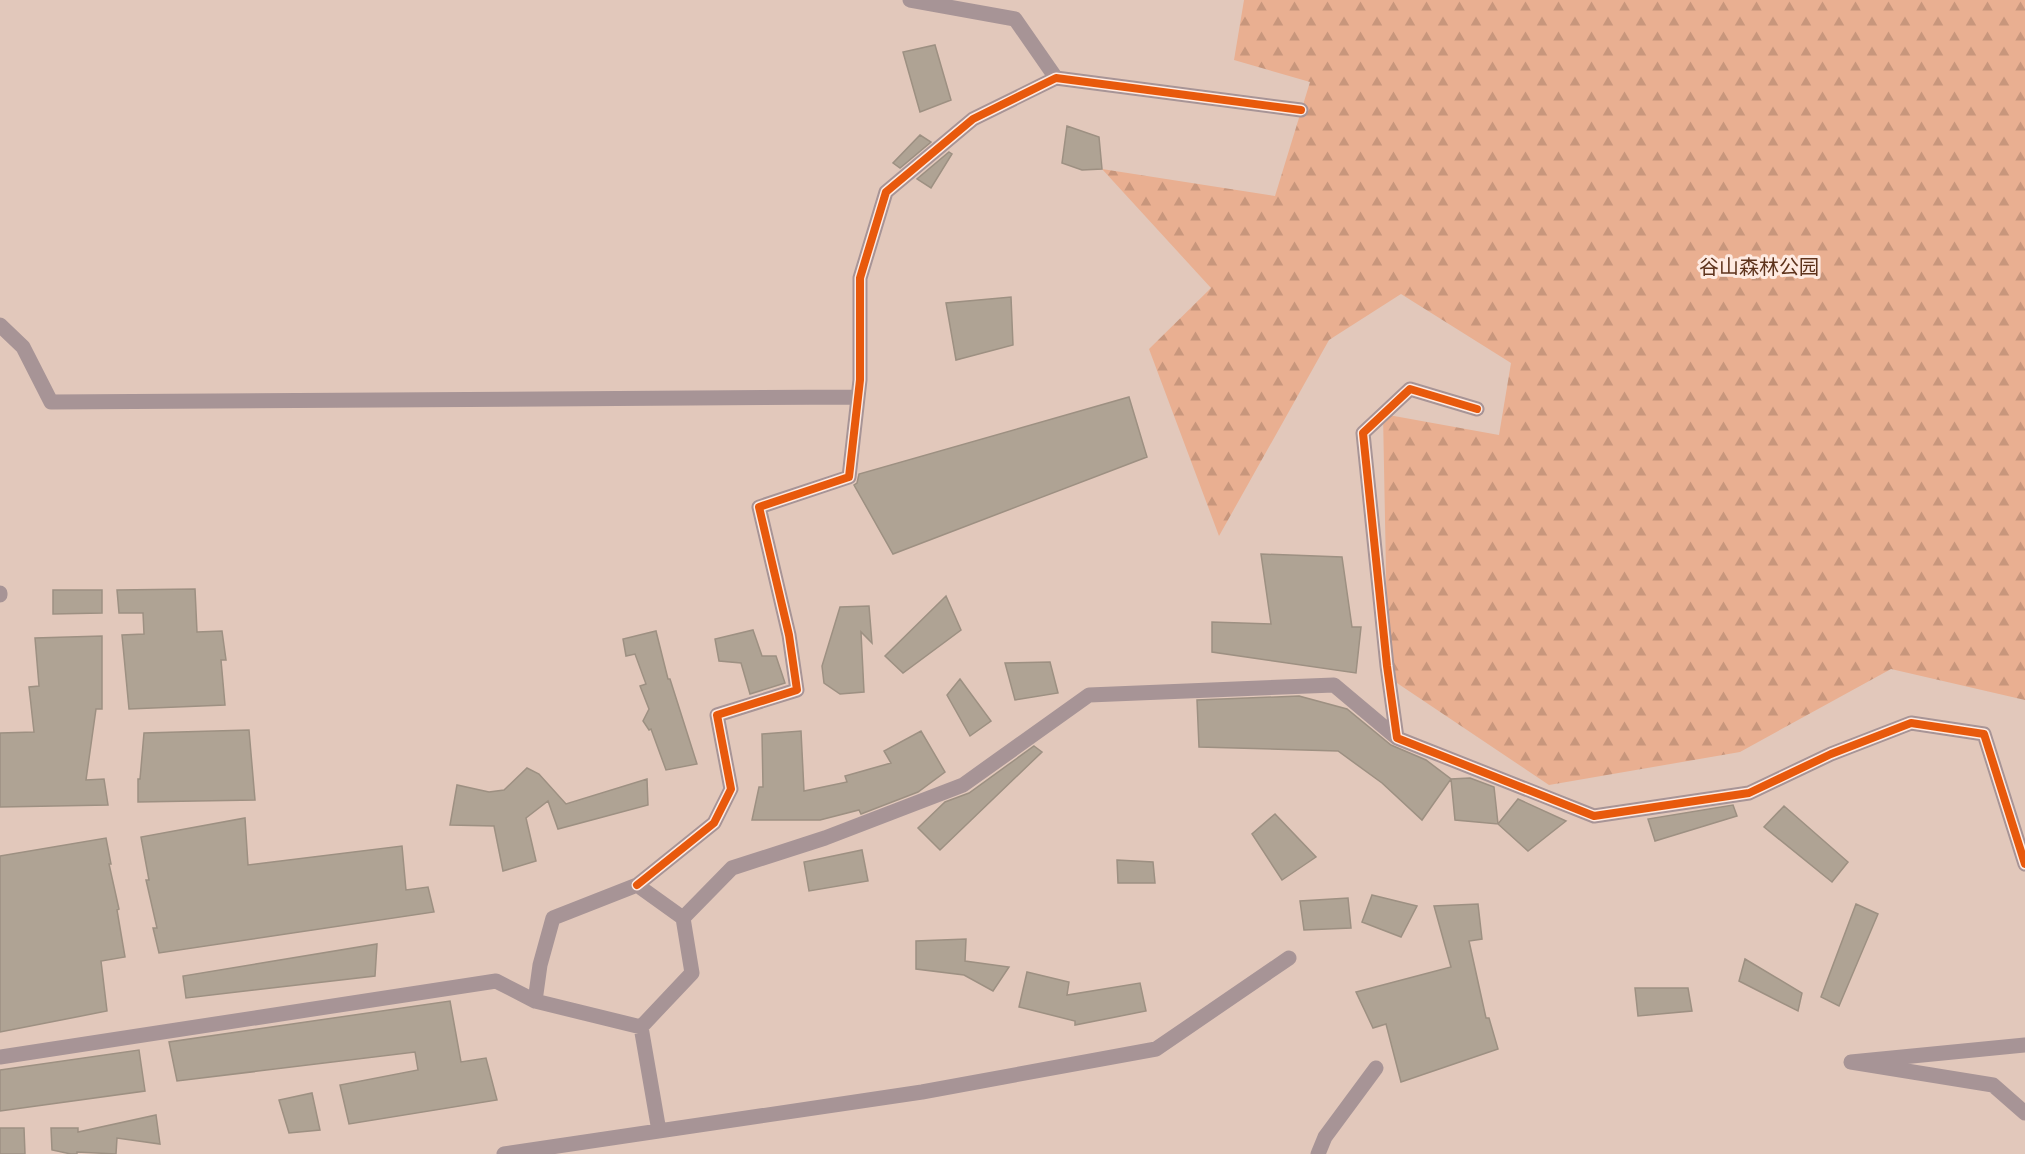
<svg xmlns="http://www.w3.org/2000/svg" width="2025" height="1154" viewBox="0 0 2025 1154" font-family="'Sofia Sans Condensed','Noto Sans SC',sans-serif">
	<style>
		.forest { fill: url(#forest-firs) }
		.building { fill: #afa394; stroke: #9d9082; stroke-width: 1.5 }
		.lines { fill: none; stroke-linecap: round; stroke-linejoin: round }
		.street { stroke: #a79496; stroke-width: 15 }
		.cycleway-casing { stroke: #feeae1; stroke-width: 11 }
		.cycleway { stroke: #e8590c; stroke-width: 8 }
		.labels { text-anchor: middle; stroke-width: 6; stroke-linejoin: round; paint-order: stroke }
		.park-label { font-size: 20px; fill: #5e331c; stroke: #feeae1 }
	</style>
	<defs>
		<pattern id="forest-firs" width="22" height="20" patternUnits="userSpaceOnUse" patternTransform="scale(1.5)"><rect width="22" height="20" fill="#e9af91"/><path d="M5 1l3.5 6h-7zM16 11l3.5 6h-7z" fill="#c8967c"/></pattern>
	</defs>
	<rect width="100%" height="100%" fill="#e2c8bb"/>
	<!-- forest -->
	<path class="forest" d="M1244,0h781v700l-134,-31 -151,83 -191,33 -161,-108 -5,-263 116,21 12,-72 -110,-69 -72,46 -110,196 -70,-187 62,-61 -109,-119 173,27 35,-114 -76,-22z"/>
	<!-- building -->
	<path class="building" d="M935,45l16,55 -31,12 -17,-60z
		M1067,126l32,11 3,32 -20,1 -20,-7z
		M920,135l11,7 -31,26 -7,-5z
		M949,152l3,2 -21,34 -14,-9z
		M1011,297l2,48 -57,15 -10,-57z
		M1129,397l18,60 -254,97 -39,-69 3,-2 2,-9z
		M1261,554l81,3 10,70h9l-5,46 -144,-21v-30l59,2z
		M195,589l2,43 25,-1 4,29h-5l4,45 -96,4 -7,-74 22,-1 -1,-21h-24l-2,-23z
		M53,590h49v23l-49,1z
		M946,596l15,34 -58,43 -18,-17z
		M869,606l3,37 -11,-11 3,60 -24,2 -16,-11 -2,-17 18,-59z
		M753,630l9,26h14l9,27 -35,11 -9,-31 -22,-2 -4,-22z
		M656,631l12,48h2l27,85 -31,6 -15,-41 -2,1 -6,-9 6,-12 -9,-23 6,-2 -11,-30 -9,2 -3,-17z
		M102,636v73h-6l-10,71 18,-1 4,26 -108,2v-74l34,-1 -5,-45 10,-1 -4,-48z
		M1050,662l8,31 -43,7 -10,-37z
		M960,679l31,42 -21,15 -23,-41z
		M1299,696l48,13 44,36 35,15 25,19 -29,41 -40,-37 -44,-32 -139,-4 -2,-47z
		M249,730l6,70 -117,2v-23h2l4,-46z
		M801,731l3,60 43,-9 -2,-6 46,-13 -7,-12 37,-20 24,41 -27,20 -57,22 -2,-4 -39,10h-68l7,-33h4l-1,-53z
		M1034,746l8,6 -102,98 -22,-22 27,-26 24,-9z
		M527,768l12,6 27,30 81,-25 1,26 -90,24 -10,-28 -22,17 10,43 -33,10 -9,-45 -44,-1 7,-40 32,7 15,-2z
		M1470,778l24,9 4,37 -43,-4 -4,-41z
		M1518,799l48,22 -38,30 -30,-27z
		M1733,805l4,11 -82,25 -7,-22z
		M1784,806l64,56 -16,20 -68,-55z
		M1275,814l41,43 -34,23 -30,-46z
		M245,818l3,47 154,-19 4,44 22,-3 6,25 -275,41 -6,-25h4l-11,-48h3l-8,-43z
		M106,838l5,26h-2l10,45 -2,1 8,47 -24,4 6,50 -107,21v-176z
		M862,850l6,31 -59,10 -5,-29z
		M1117,860l36,2 2,21h-37z
		M1372,895l45,11 -16,31 -39,-15z
		M1348,898l3,30 -47,2 -4,-29z
		M1478,904l4,35 -13,2 17,77h3l9,31 -97,33 -15,-58 -13,4 -17,-36 95,-25 -17,-61z
		M1856,904l22,10 -39,92 -18,-9z
		M966,939l-1,22 44,6 -16,24 -29,-16 -48,-6v-28z
		M377,944l-2,32 -189,22 -3,-22z
		M1745,959l57,34 -4,18 -59,-30z
		M1027,972l42,10 -2,13 73,-12 6,28 -71,14v-4l-56,-14z
		M1635,988h53l4,23 -54,5z
		M450,1001l11,61 25,-4 11,42 -148,24 -9,-39 78,-15 -3,-18 -238,29 -8,-39z
		M139,1050l6,41 -145,20v-41z
		M312,1093l8,37 -31,3 -10,-33z
		M156,1115l4,29 -43,-6 -1,16 -39,-2v2h-6l-19,-4 -1,-22h27v4z
		M0,1128h24l1,26h-25z"/>
	<g class="lines">
		<!-- street -->
		<path class="street" d="M910,0l105,19 41,59
			M0,325l23,22 28,55 807,-5
			M1477,409l-67,-20 -47,44 24,233 10,72 197,78 155,-23 82,-39 80,-31 73,11 41,130
			M0,593v2
			M637,885l77,-62 17,-34 -14,-74 80,-25 -8,-55 -30,-128 90,-30 11,-97v-102l26,-86 87,-73 83,-41 245,32
			M683,918l-46,-33 -84,33 -13,47 -5,36 106,26 51,-54 -9,-55 49,-50 93,-30 138,-53 126,-90 245,-10 63,53
			M641,1027l18,104
			M2025,1045l-174,17 142,23 32,28
			M0,1057l496,-76 39,20
			M504,1154l418,-62 234,-43 133,-91
			M1318,1154l7,-17 51,-69"/>
		<!-- cycleway casing -->
		<g class="cycleway-casing">
			<path id="cycleway" d="M1477,409l-67,-20 -47,44 24,233 10,72 197,78 155,-23 82,-39 80,-31 73,11 41,130
				M637,885l77,-62 17,-34 -14,-74 80,-25 -8,-55 -30,-128 90,-30 11,-97v-102l26,-86 87,-73 83,-41 245,32"/>
		</g>
		<!-- cycleway -->
		<use href="#cycleway" class="cycleway"/>
	</g>
	<g class="labels">
		<!-- park labels -->
		<g class="park-label">
			<text x="1759" y="274">谷山森林公园</text>
		</g>
	</g>
</svg>
